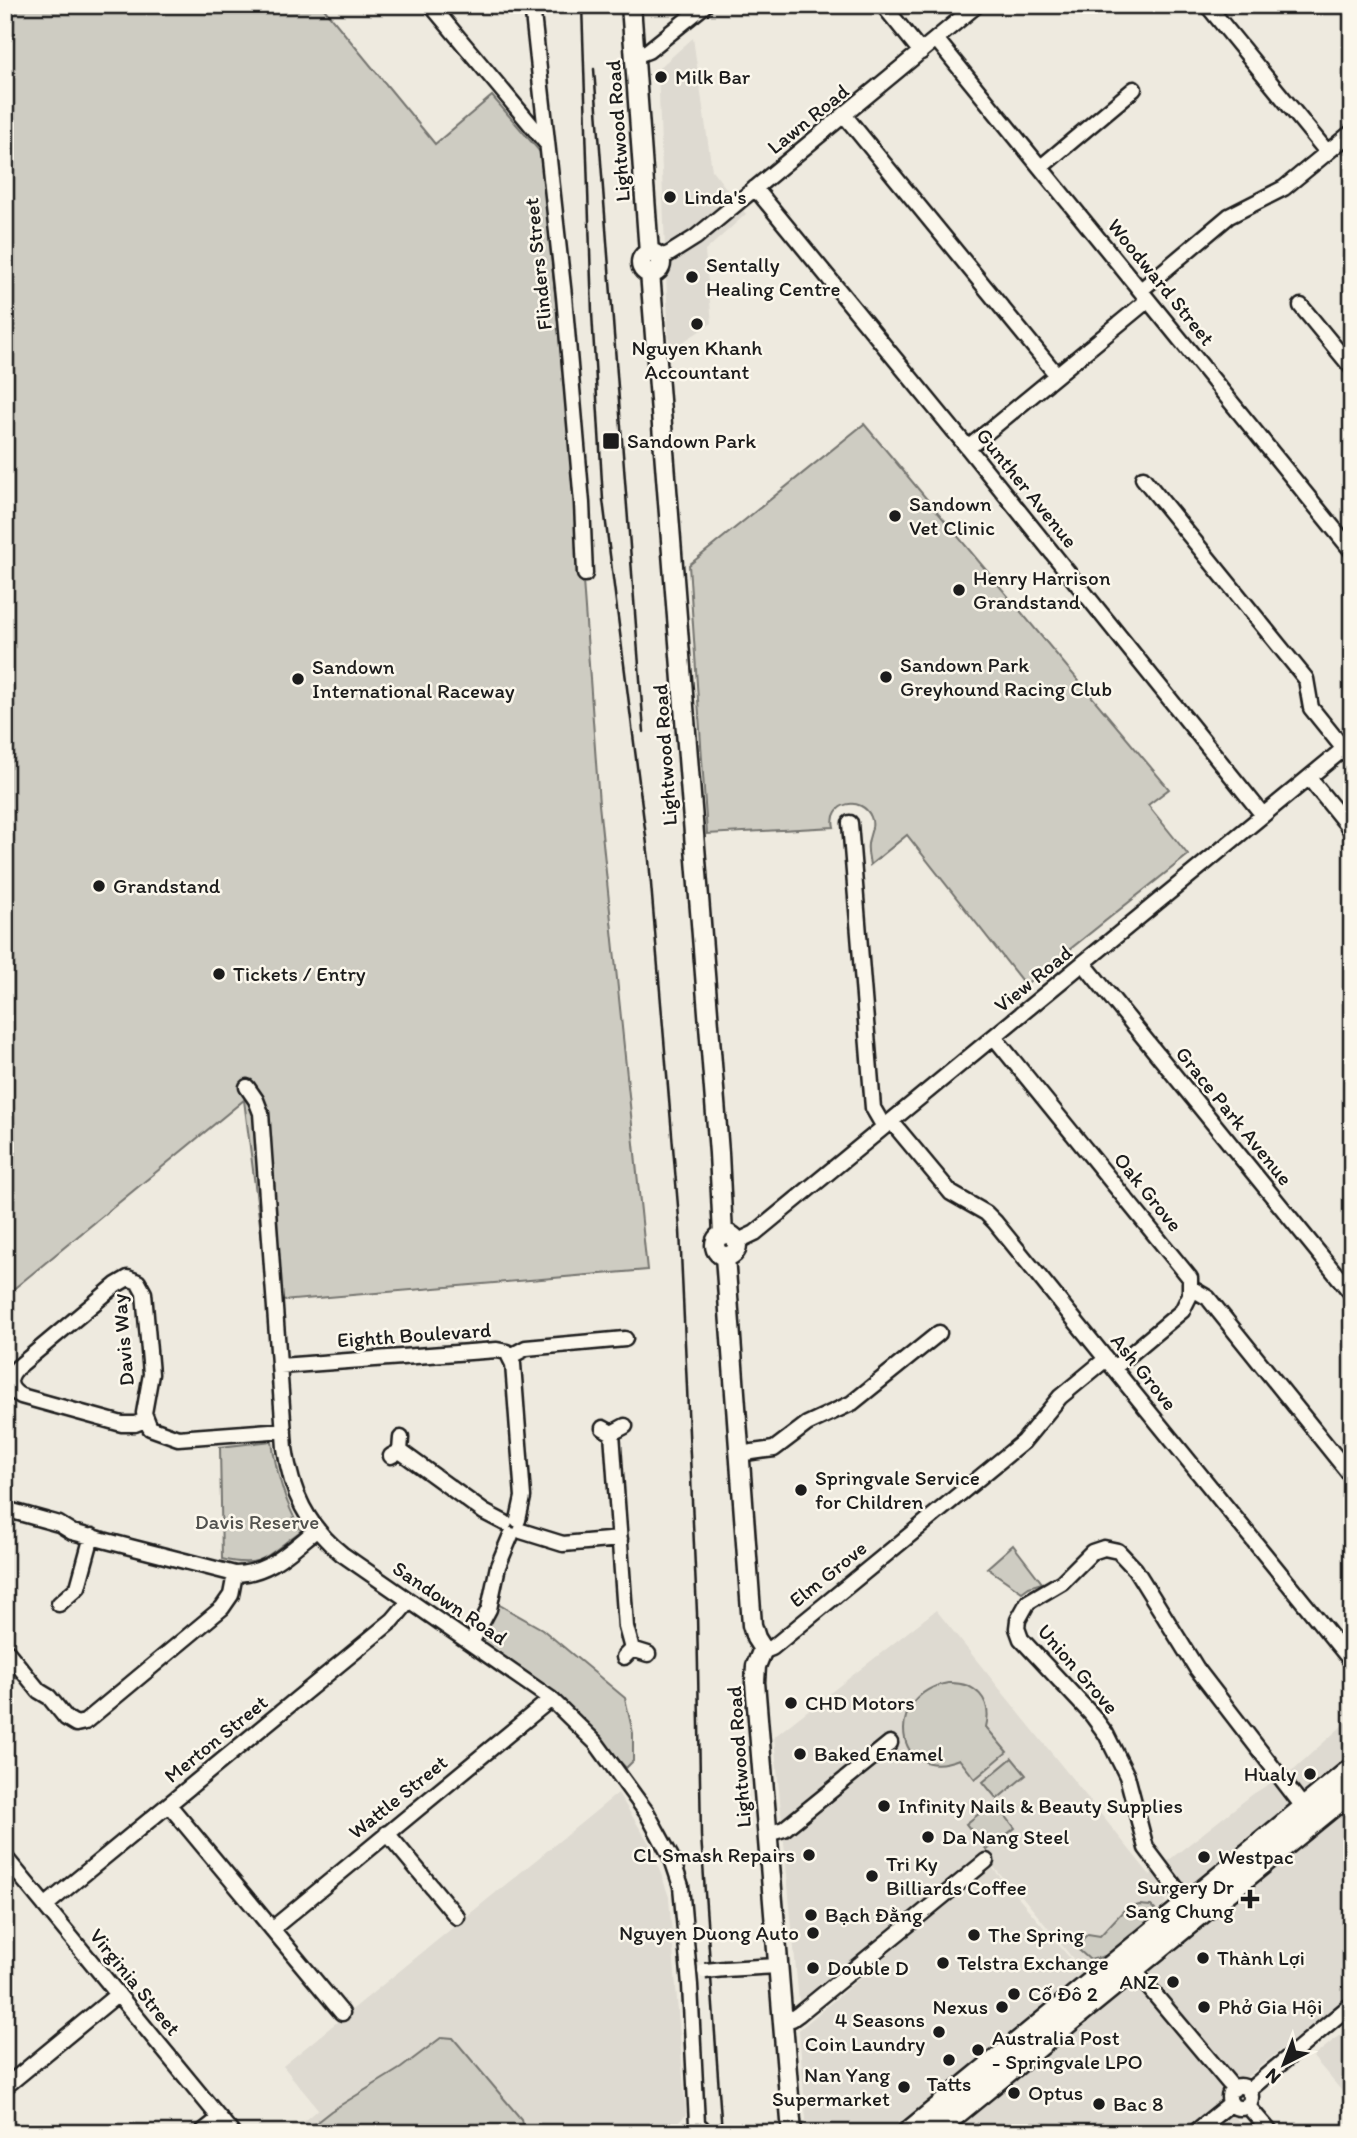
<svg xmlns="http://www.w3.org/2000/svg" width="1357" height="2138" viewBox="0 0 1357 2138" font-family="Itim,sans-serif">
	<style>
		.built { fill: #dedad1 }
		.green { fill: #ceccc2; stroke: #75746f; stroke-width: 2 }
		.lines { fill: none; stroke-linecap: round; stroke-linejoin: round }
		.minor-casing { stroke: #1c1c1c; stroke-width: 19 }
		.major-casing { stroke: #1c1c1c; stroke-width: 23 }
		.highway-casing { stroke: #1c1c1c; stroke-width: 26 }
		.minor { stroke: #fbf7ec; stroke-width: 14 }
		.major { stroke: #fbf7ec; stroke-width: 18 }
		.highway { stroke: #fbf7ec; stroke-width: 21 }
		.rail { stroke: #1c1c1c; stroke-width: 2.5 }
		.minor-bridge-casing { stroke: #1c1c1c; stroke-width: 19; stroke-linecap: butt }
		.minor-bridge { stroke: #fbf7ec; stroke-width: 14 }
		.poi-dot { fill: #1c1c1c; stroke: #fbf7ec; stroke-width: 2.5 }
		.labels { text-anchor: middle; stroke-width: 5; stroke-linejoin: round; paint-order: stroke }
		.poi-label { font-size: 21px; fill: #1c1c1c; stroke: #fbf7ec; text-anchor: start }
		.street-label { font-size: 21px; fill: #1c1c1c; stroke: #fbf7ec }
		.park-label { font-size: 21px; fill: #51514e; stroke: #fbf7ec }
	</style>
	<rect width="100%" height="100%" fill="#eeeadf"/>
	<filter id="ink" filterUnits="userSpaceOnUse"><feTurbulence type="fractalNoise" baseFrequency=".0143" numOctaves="2"/><feDisplacementMap in="SourceGraphic" scale="14" xChannelSelector="R" yChannelSelector="G"/><feConvolveMatrix kernelMatrix="1 2 1 2 8 2 1 2 1" color-interpolation-filters="sRGB"/></filter>
	<g filter="url(#ink)">
		<!-- built -->
		<path class="built" d="M693,38l19,132 34,44 -41,37 7,72 -43,28 -11,-282z
			M936,1610l214,265 103,-81 41,-25 58,-52v276l-133,106 30,34h-442l-8,-103 192,-164 95,111 85,-76 -4,-4 -2,7 -82,67 -62,-76 -2,2 -37,-44 -174,146 -9,3 -25,-265z
			M618,1793l34,55 17,49 17,218 -3,3 -16,15h-377l28,-24 -35,-43z
			M1352,2025v78l-39,-46z"/>
		<!-- green -->
		<path class="green" d="M5,5h316l114,139 57,-48 49,57 40,400 18,251 48,466 -377,32 -26,-202 -239,196z
			M864,424l305,365 -21,16 40,50 -163,130 -118,-150 -37,30c-1,-7 -3,-14 -2,-21 1,-10 7,-17 3,-27 -9,-22 -43,-15 -37,10l-127,7 -18,-269z
			M272,1441c4,33 13,61 29,90 -33,22 -36,39 -79,28l-2,-112z
			M1013,1545l29,38 -13,4 -7,5 -35,-24z
			M496,1603l46,26 83,69 8,35v28l-7,7 -57,-62 -38,-31 -46,-32 -2,-9z
			M948,1683c27,-1 45,16 38,44l21,25 -32,27 -16,-20c-66,26 -76,-65 -11,-76z
			M1012,1758l14,17 -29,24 -14,-17z
			M1001,1810l14,18 -28,22 -21,-26 14,-11z
			M1139,1905l12,1 8,8 -50,41 -19,5 -11,-10 -3,-5 12,-11 12,2 24,-26z
			M442,2037l11,1 68,81 3,14h-221l28,-22 70,-43z"/>
		<g class="lines">
			<!-- minor casing -->
			<g class="minor-casing">
				<path id="minor" d="M431,5l116,139
					M532,5l32,291 18,207 3,71
					M883,5l38,47
					M1207,5l120,147
					M936,39l416,512
					M635,56l13,-5 57,-46
					M845,116l211,258
					M1041,167l93,-78
					M755,188l213,260 295,367
					M660,257l9,-3 27,-17 281,-232
					M1141,290l88,-74 55,-28 68,-56
					M1301,306l51,62
					M968,448l180,-148
					M1143,478l163,201 5,29 33,41
					M1309,778l43,53
					M850,823l23,285 11,19
					M1084,964l268,330
					M994,1037l196,241v17l-8,16 -68,57
					M247,1087l9,13 5,13 24,335c6,44 22,78 57,106l209,145 45,44 51,70 25,46 9,27 9,99 7,139 4,3v6
					M891,1121l60,72 35,20 9,9 357,440
					M736,1242l19,-9 597,-491
					M1191,1288l17,10 144,179
					M511,1356l15,-8 99,-9
					M280,1366l217,-16 10,2 6,12 10,133 -5,23
					M145,1420l-10,4h-13l-101,-28c-14,-7 -14,-19 -3,-29l98,-82 12,-7 10,4 6,11 7,81 -7,39 6,15 28,10 106,-8
					M603,1428l9,5 13,-7
					M612,1433l14,194 6,22
					M400,1451l84,61 21,11
					M738,1454l36,-5 33,-25 45,-21 87,-70
					M391,1456l9,-5 1,-13
					M5,1509l54,15 13,8 163,42c34,0 56,-24 81,-44
					M521,1531l42,13 57,-5
					M59,1604l19,-17 14,-51
					M471,1643l18,-34 9,-43 13,-31
					M5,1649l34,42 10,6 17,21 10,6 9,-2 137,-114 9,-13 4,-21
					M762,1652l10,-4 251,-206 37,-45 46,-38
					M624,1657l8,-8 16,5
					M169,1805l173,208
					M387,1833l70,84
					M768,1834l16,-5 106,-86
					M5,1857l227,276
					M45,1906l348,-286 16,-19
					M1191,1912l-9,-16 -36,-48 -19,-72 -21,-42 -14,-19 -71,-76 -4,-11 1,-8 10,-18 34,-20 30,-30 12,-4 14,3 17,18 62,100 107,139
					M272,1929l279,-230
					M1129,1964l105,125
					M725,1969l53,-3
					M783,2020l9,-1 7,-5 187,-153
					M1229 2097a11 11 0 1 1 22 0a11 11 0 1 1-22 0Z
					M5,2087l113,-93
					M1248,2091l104,-87
					M1247,2105l24,28
					M201,2133l19,-15
					M689,2133l2,-1
					M1194,2133l37,-30"/>
			</g>
			<!-- major casing -->
			<g class="major-casing">
				<path id="major" d="M631,5l18,248
					M641 263a10 10 0 1 1 20 0a10 10 0 1 1-20 0Z
					M650,272l69,881 4,82
					M715 1245a11 11 0 1 1 22 0a11 11 0 1 1-22 0Z
					M725,1256l27,369 4,13 7,11 -7,17 -1,16 37,451"/>
			</g>
			<!-- highway casing -->
			<g class="highway-casing">
				<path id="highway" d="M908,2133l444,-364
					M932,2133l420,-343"/>
			</g>
			<!-- minor -->
			<use href="#minor" class="minor"/>
			<!-- major -->
			<use href="#major" class="major"/>
			<!-- highway -->
			<use href="#highway" class="highway"/>
			<!-- rail -->
			<path class="rail" d="M582,5l10,308 11,187 46,360 31,370 17,383 4,223 21,297
				M594,69l50,663"/>
			<!-- minor-bridge casing -->
			<g class="minor-bridge-casing">
				<path id="minor-bridge" d="M705,1971l20,-2"/>
			</g>
			<!-- minor-bridge -->
			<use href="#minor-bridge" class="minor-bridge"/>
		</g>
	</g>
	<!-- markers -->
	<g class="poi-dot">
		<circle cx="661" cy="77" r="7"/>
		<circle cx="670" cy="197" r="7"/>
		<circle cx="692" cy="277" r="7"/>
		<circle cx="697" cy="324" r="7"/>
		<rect x="602" y="432" width="18" height="18" rx="3.5"/>
		<circle cx="895" cy="516" r="7"/>
		<circle cx="959" cy="590" r="7"/>
		<circle cx="886" cy="677" r="7"/>
		<circle cx="298" cy="679" r="7"/>
		<circle cx="99" cy="886" r="7"/>
		<circle cx="219" cy="974" r="7"/>
		<circle cx="801" cy="1490" r="7"/>
		<circle cx="791" cy="1703" r="7"/>
		<circle cx="800" cy="1754" r="7"/>
		<circle cx="1310" cy="1774" r="7"/>
		<circle cx="884" cy="1806" r="7"/>
		<circle cx="928" cy="1837" r="7"/>
		<circle cx="809" cy="1855" r="7"/>
		<circle cx="1204" cy="1857" r="7"/>
		<circle cx="872" cy="1876" r="7"/>
		<path d="M1246.5 1888.5h7v7h7v7h-7v7h-7v-7h-7v-7h7z"/>
		<circle cx="811" cy="1915" r="7"/>
		<circle cx="813" cy="1933" r="7"/>
		<circle cx="974" cy="1935" r="7"/>
		<circle cx="1203" cy="1958" r="7"/>
		<circle cx="943" cy="1963" r="7"/>
		<circle cx="813" cy="1968" r="7"/>
		<circle cx="1173" cy="1982" r="7"/>
		<circle cx="1014" cy="1994" r="7"/>
		<circle cx="1002" cy="2007" r="7"/>
		<circle cx="1204" cy="2007" r="7"/>
		<circle cx="939" cy="2032" r="7"/>
		<circle cx="978" cy="2050" r="7"/>
		<circle cx="949" cy="2060" r="7"/>
		<circle cx="904" cy="2087" r="7"/>
		<circle cx="1014" cy="2093" r="7"/>
		<circle cx="1099" cy="2104" r="7"/>
	</g>
	<g class="labels">
		<!-- poi labels -->
		<g class="poi-label">
			<text x="675" y="84">Milk Bar</text>
			<text x="684" y="204">Linda's</text>
			<text x="706" y="272">Sentally<tspan x="706" dy="24">Healing Centre</tspan></text>
			<text x="697" y="355" text-anchor="middle">Nguyen Khanh<tspan x="697" dy="24">Accountant</tspan></text>
			<text x="627" y="448">Sandown Park</text>
			<text x="909" y="511">Sandown<tspan x="909" dy="24">Vet Clinic</tspan></text>
			<text x="973" y="585">Henry Harrison<tspan x="973" dy="24">Grandstand</tspan></text>
			<text x="900" y="672">Sandown Park<tspan x="900" dy="24">Greyhound Racing Club</tspan></text>
			<text x="312" y="674">Sandown<tspan x="312" dy="24">International Raceway</tspan></text>
			<text x="113" y="893">Grandstand</text>
			<text x="233" y="981">Tickets / Entry</text>
			<text x="815" y="1485">Springvale Service<tspan x="815" dy="24">for Children</tspan></text>
			<text x="805" y="1710">CHD Motors</text>
			<text x="814" y="1761">Baked Enamel</text>
			<text x="1296" y="1781" text-anchor="end">Hualy</text>
			<text x="898" y="1813">Infinity Nails &amp; Beauty Supplies</text>
			<text x="942" y="1844">Da Nang Steel</text>
			<text x="795" y="1862" text-anchor="end">CL Smash Repairs</text>
			<text x="1218" y="1864">Westpac</text>
			<text x="886" y="1871">Tri Ky<tspan x="886" dy="24">Billiards Coffee</tspan></text>
			<text x="1234" y="1894" text-anchor="end">Surgery Dr<tspan x="1234" dy="24">Sang Chung</tspan></text>
			<text x="825" y="1922">Bạch Đằng</text>
			<text x="799" y="1940" text-anchor="end">Nguyen Duong Auto</text>
			<text x="988" y="1942">The Spring</text>
			<text x="1217" y="1965">Thành Lợi</text>
			<text x="957" y="1970">Telstra Exchange</text>
			<text x="827" y="1975">Double D</text>
			<text x="1159" y="1989" text-anchor="end">ANZ</text>
			<text x="1028" y="2001">Cố Đô 2</text>
			<text x="988" y="2014" text-anchor="end">Nexus</text>
			<text x="1218" y="2014">Phở Gia Hội</text>
			<text x="925" y="2027" text-anchor="end">4 Seasons<tspan x="925" dy="24">Coin Laundry</tspan></text>
			<text x="992" y="2045">Australia Post<tspan x="992" dy="24">- Springvale LPO</tspan></text>
			<text x="890" y="2082" text-anchor="end">Nan Yang<tspan x="890" dy="24">Supermarket</tspan></text>
			<text x="949" y="2091" text-anchor="middle">Tatts</text>
			<text x="1028" y="2100">Optus</text>
			<text x="1113" y="2111">Bac 8</text>
		</g>
		<!-- street labels -->
		<g class="street-label">
			<text transform="translate(808 119) rotate(-39)" y="7">Lawn Road</text>
			<text transform="translate(618 131) rotate(-94)" y="7">Lightwood Road</text>
			<text transform="translate(538 264) rotate(-96)" y="7">Flinders Street</text>
			<text transform="translate(1161 282) rotate(51)" y="7">Woodward Street</text>
			<text transform="translate(1027 488) rotate(51)" y="7">Gunther Avenue</text>
			<text transform="translate(665 755) rotate(-94)" y="7">Lightwood Road</text>
			<text transform="translate(1033 979) rotate(-39)" y="7">View Road</text>
			<text transform="translate(1234 1116) rotate(51)" y="7">Grace Park Avenue</text>
			<text transform="translate(1148 1192) rotate(51)" y="7">Oak Grove</text>
			<text transform="translate(414 1335) rotate(-4)" y="7">Eighth Boulevard</text>
			<text transform="translate(123 1340) rotate(-95)" y="7">Davis Way</text>
			<text transform="translate(1144 1372) rotate(51)" y="7">Ash Grove</text>
			<text transform="translate(828 1574) rotate(-39)" y="7">Elm Grove</text>
			<text transform="translate(450 1603) rotate(34)" y="7">Sandown Road</text>
			<text transform="translate(1078 1669) rotate(49)" y="7">Union Grove</text>
			<text transform="translate(216 1739) rotate(-39)" y="7">Merton Street</text>
			<text transform="translate(739 1757) rotate(-94)" y="7">Lightwood Road</text>
			<text transform="translate(398 1797) rotate(-39)" y="7">Wattle Street</text>
			<text transform="translate(135 1982) rotate(51)" y="7">Virginia Street</text>
		</g>
		<!-- park labels -->
		<g class="park-label">
			<text x="257" y="1529">Davis Reserve</text>
		</g>
	</g>
	<!-- margin -->
	<rect width="1357" height="2138" fill="none" stroke="#fbf7ec" stroke-width="28"/>
	<rect x="14" y="14" width="1329" height="2110" fill="none" stroke="#1c1c1c" stroke-width="2.5" filter="url(#ink)"/>
	<!-- north arrow -->
	<g transform="translate(1284 2064) rotate(222)" stroke="#fbf7ec" stroke-width="5" paint-order="stroke">
	<path d="M0-5L12 26L0 18L-12 26Z" fill="#1c1c1c"/>
	<text y="-10" font-size="19" font-weight="bold" text-anchor="middle" fill="#1c1c1c">N</text>
	</g>
</svg>
